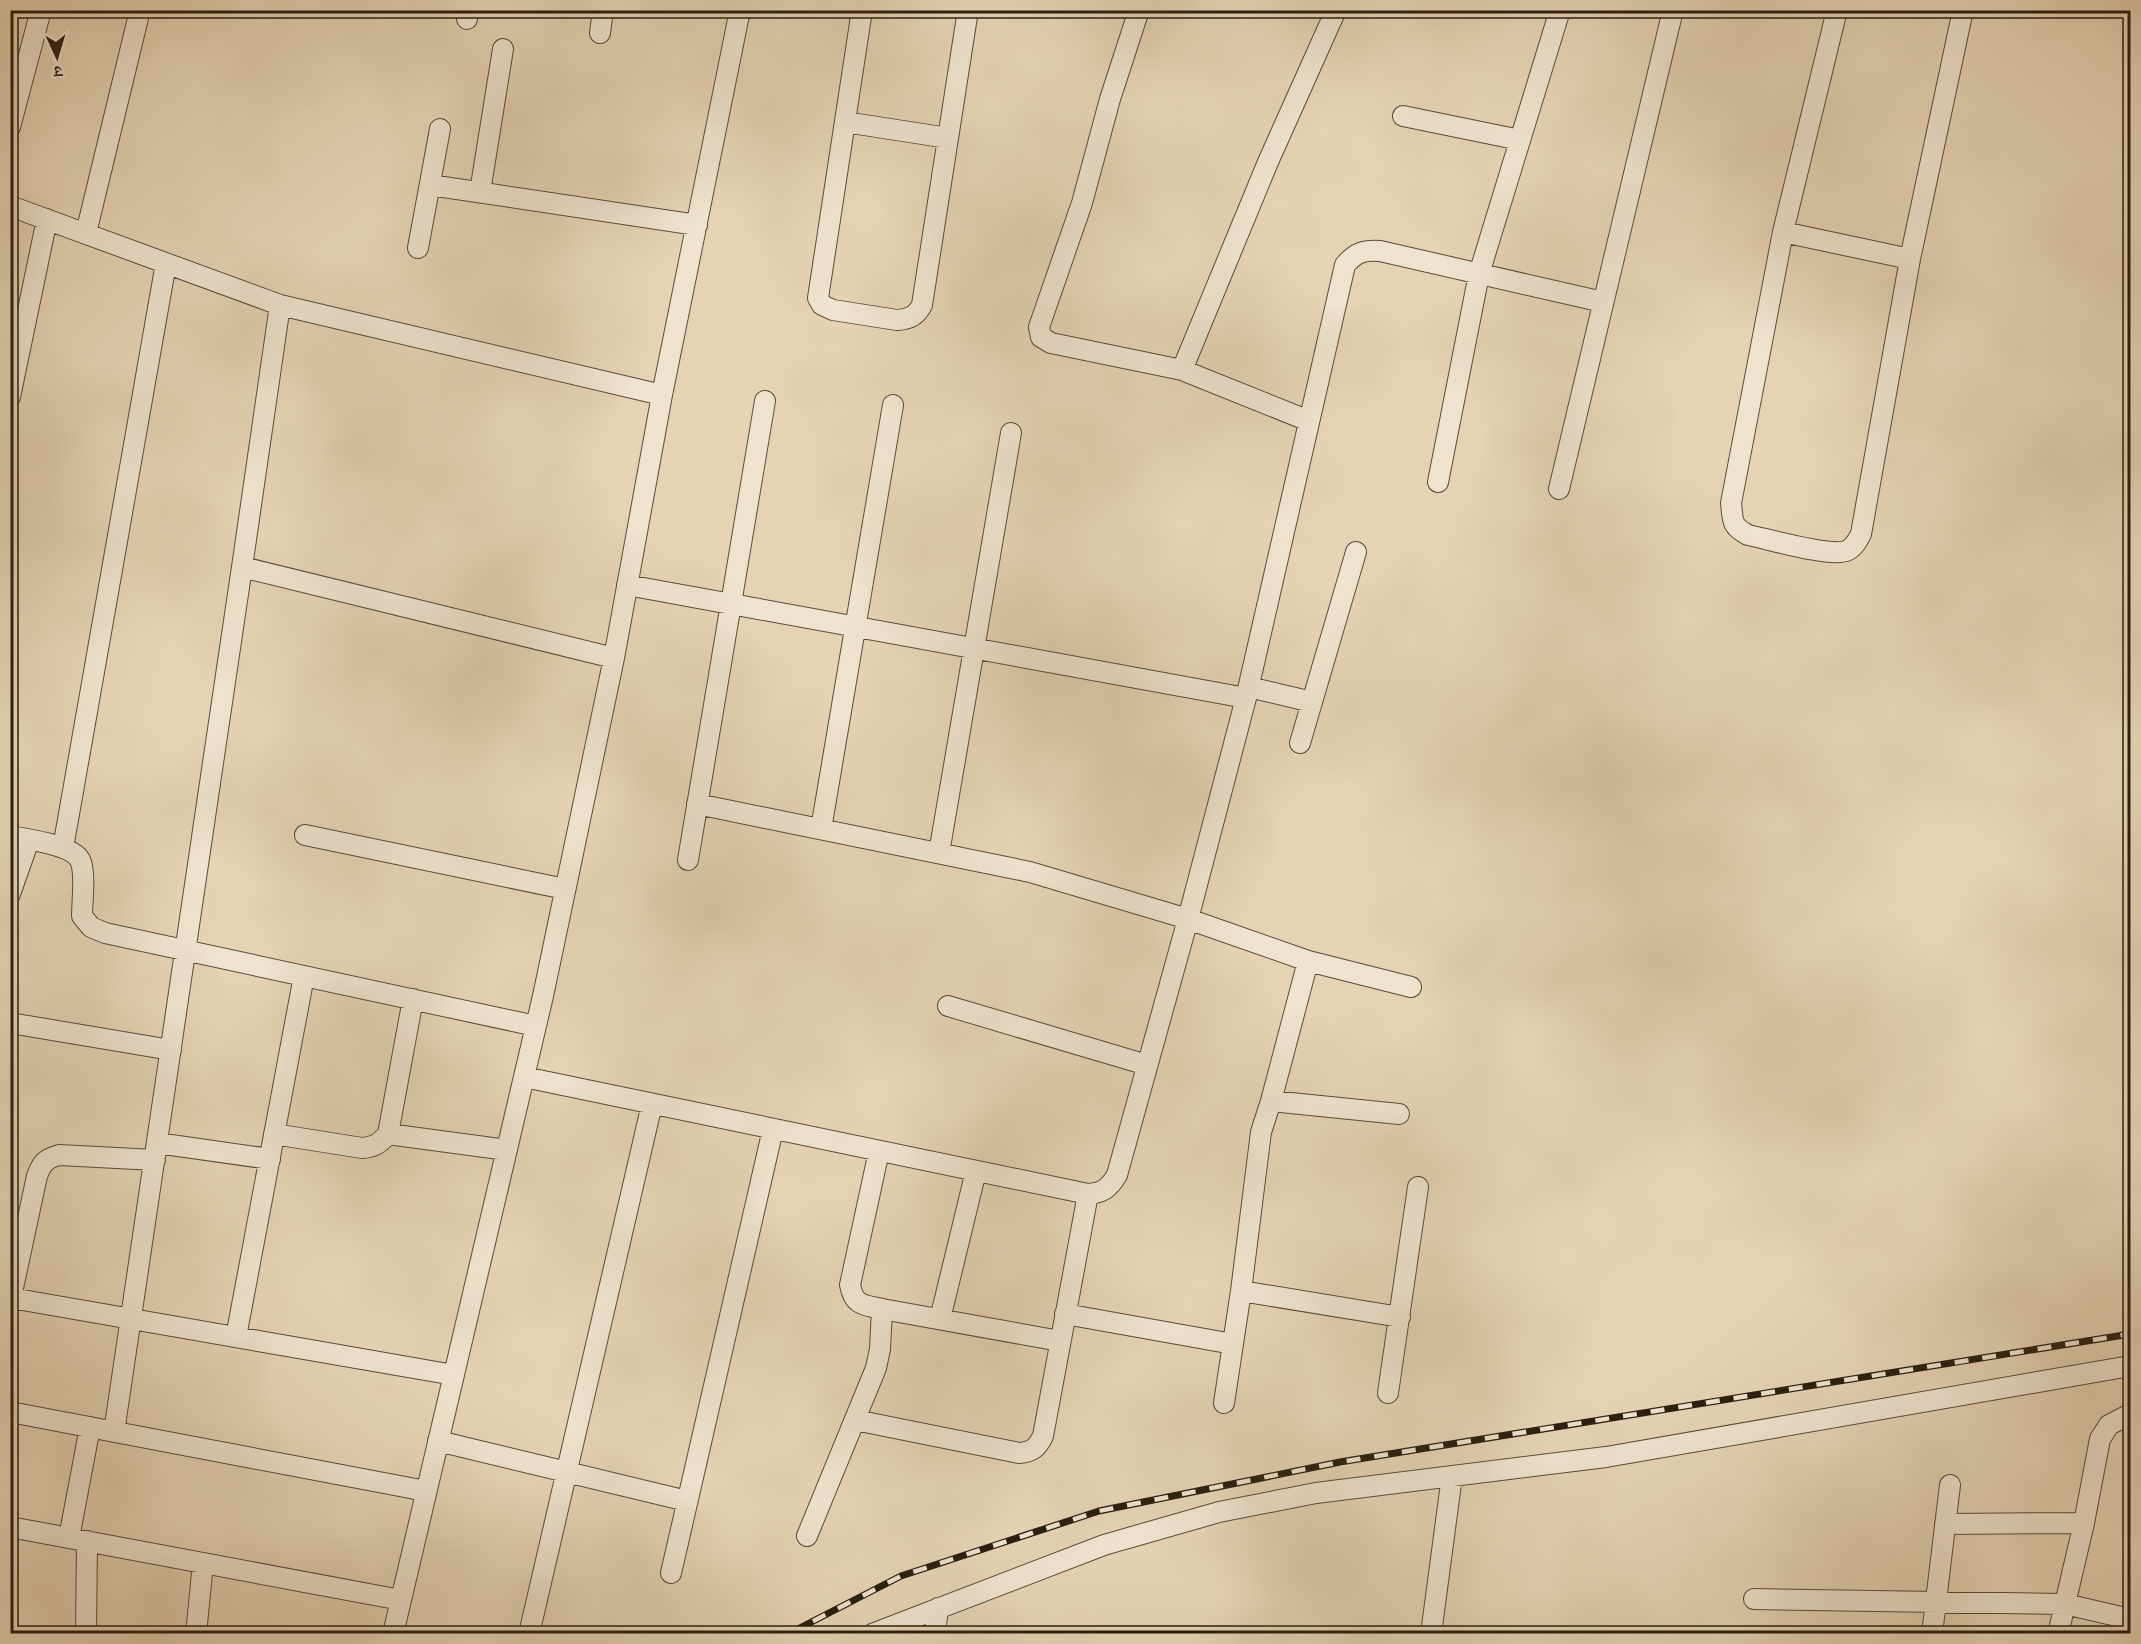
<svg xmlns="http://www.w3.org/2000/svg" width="2141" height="1644" viewBox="0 0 2141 1644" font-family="Cardo,'Noto Serif Devanagari',serif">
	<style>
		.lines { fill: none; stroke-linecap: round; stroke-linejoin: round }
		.minor-casing { stroke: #594c39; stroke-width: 22 }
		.minor { stroke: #efe2ce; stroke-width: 20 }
		.rail-casing { stroke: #2a1f10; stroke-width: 7 }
		.rail { stroke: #efe2ce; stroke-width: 4.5; stroke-dasharray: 14; stroke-linecap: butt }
	</style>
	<rect width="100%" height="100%" fill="#e6d3b4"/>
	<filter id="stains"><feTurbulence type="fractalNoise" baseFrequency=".00333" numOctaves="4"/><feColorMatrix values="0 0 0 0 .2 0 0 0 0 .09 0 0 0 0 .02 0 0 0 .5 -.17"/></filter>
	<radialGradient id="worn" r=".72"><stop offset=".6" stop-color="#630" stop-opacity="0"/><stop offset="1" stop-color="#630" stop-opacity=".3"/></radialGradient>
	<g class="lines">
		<!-- minor casing -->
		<g class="minor-casing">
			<path id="minor" d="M862,10l-44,288 4,7 11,5 64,10c13,-1 19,-4 25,-15l46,-295
				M1139,10l-29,89 -28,104 -43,124 2,10 10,6 131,27 86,-208 68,-152
				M1837,10l-54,222 -52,271c2,18 0,23 17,32 20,4 81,22 98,16 8,-3 11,-10 15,-17l49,-275 53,-249
				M467,19l1,-9
				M600,33l3,-23
				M1403,116l117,24
				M845,122l103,16
				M10,127l31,-117
				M430,185l267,40
				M480,192l23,-143
				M10,206l270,99 382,90
				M1783,232l127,27
				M86,233l54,-223
				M418,248l22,-119
				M280,305l-38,262 372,91
				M1182,370l127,51
				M10,397l37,-178
				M1438,482l41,-208 81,-264
				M1559,489l114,-479
				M627,585l619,113 99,-433c11,-13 19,-15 35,-14l223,51
				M1249,687l63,15
				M1246,698l-58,221 120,42 -37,140 -10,31 -20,159 159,26
				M1300,743l56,-191
				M821,829l72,-424
				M305,835l260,54
				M10,836c17,3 62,9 70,24 6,12 2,42 2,56l9,11 14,6 431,93
				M63,848l103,-585
				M939,853l72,-420
				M688,860l77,-459
				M10,894l19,-54
				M1308,961l103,26
				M413,999l-25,135 119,16
				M948,1006l199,59
				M10,1023l161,27
				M524,1077l564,117c15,-1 21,-6 29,-19l71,-256 -158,-47 -333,-68
				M1271,1101l128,13
				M274,1134l88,14c13,-1 18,-5 26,-14
				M157,1143l113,16
				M11,1298l443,77
				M10,1302l27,-126c5,-13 8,-17 22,-21l96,5
				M882,1309l178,32
				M1065,1314l168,30
				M940,1319l36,-148
				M236,1337l68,-361
				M1388,1393l30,-206
				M1224,1403l17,-112
				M10,1412l416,79
				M855,1420l164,33c13,-1 18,-5 24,-17l45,-242
				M114,1432l128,-865
				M438,1441l249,60
				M1945,1524l139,-1
				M10,1527l391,73
				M807,1536l69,-168 4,-19 2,-40c-18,-4 -28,-3 -32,-24l29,-134
				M69,1538l21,-111
				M671,1573l102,-444
				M1754,1599l311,5 65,15
				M86,1634l1,-93
				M196,1634l7,-71
				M393,1634l150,-638 71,-338 48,-263 78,-385
				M529,1634l123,-530
				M872,1634l232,-89 115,-33 97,-19 290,-36 524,-91
				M935,1634l3,-26
				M1431,1634l21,-158
				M1932,1634l18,-149
				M2058,1634l26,-111 16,-84 9,-14 21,-11"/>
		</g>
		<!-- minor -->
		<use href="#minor" class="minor"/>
		<!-- rail casing -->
		<g class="rail-casing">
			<path id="rail" d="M788,1634l113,-58 198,-65 241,-49 790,-128"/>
		</g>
		<!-- rail -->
		<use href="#rail" class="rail"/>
	</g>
	<!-- margin -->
	<rect width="2141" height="1644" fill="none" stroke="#e6d3b4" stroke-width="36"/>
	<rect x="12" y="12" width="2117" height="1620" fill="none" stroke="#2a1f10" stroke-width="3"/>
	<rect x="18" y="18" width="2105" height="1608" fill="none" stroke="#2a1f10" stroke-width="1.5"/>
	<!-- north arrow -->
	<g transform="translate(57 57) rotate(176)" stroke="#efe2ce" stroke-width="4.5" paint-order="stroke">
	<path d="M0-4.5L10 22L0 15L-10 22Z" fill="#2a1f10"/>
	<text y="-9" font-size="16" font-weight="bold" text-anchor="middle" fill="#2a1f10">उ</text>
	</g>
	<rect width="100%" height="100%" filter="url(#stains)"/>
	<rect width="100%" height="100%" fill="url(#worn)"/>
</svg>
